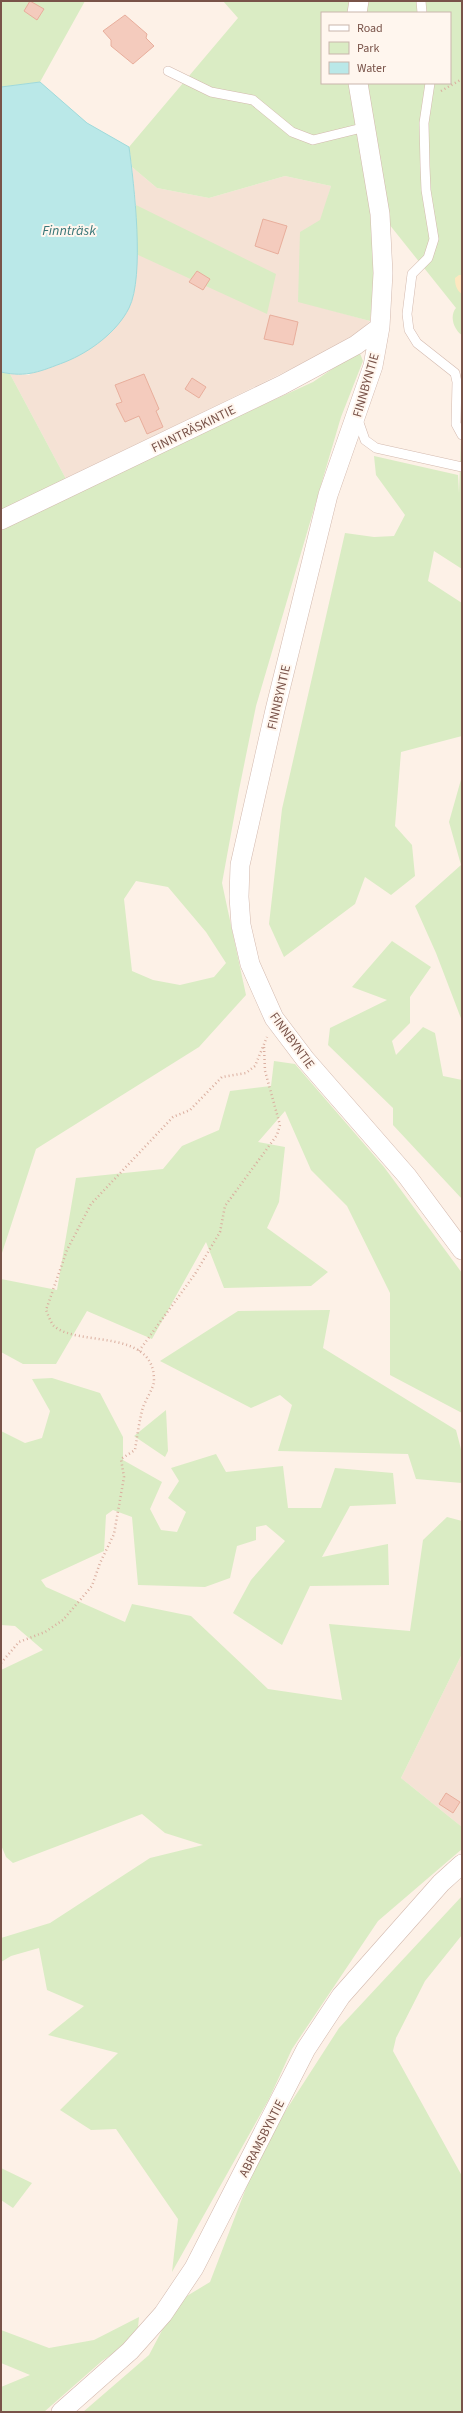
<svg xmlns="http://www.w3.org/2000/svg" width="463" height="2413" viewBox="0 0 463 2413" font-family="'Source Sans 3',sans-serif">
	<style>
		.residential { fill: #f5e2d5 }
		.green { fill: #daecc4; fill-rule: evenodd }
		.sand { fill: #fee7c0 }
		.water { fill: #bae8e8; stroke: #9fdadb }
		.building { fill: #f4cbbd; stroke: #e8ae9c }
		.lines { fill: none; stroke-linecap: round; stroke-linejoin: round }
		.service-casing { stroke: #d3b9ae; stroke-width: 10 }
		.minor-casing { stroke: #d3b9ae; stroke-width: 20 }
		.path { stroke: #daae9f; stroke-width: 2.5; stroke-dasharray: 1 3; stroke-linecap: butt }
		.service { stroke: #fff; stroke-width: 9 }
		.minor { stroke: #fff; stroke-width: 19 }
		.labels { text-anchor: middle; stroke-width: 4; stroke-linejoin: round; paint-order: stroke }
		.street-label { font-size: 13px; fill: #795349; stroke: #fff6ee }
		.water-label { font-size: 14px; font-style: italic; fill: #397677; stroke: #fff6ee }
	</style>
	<rect width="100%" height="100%" fill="#fdf1e7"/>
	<!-- residential -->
	<path class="residential" d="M132,167l25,21 52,10 76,-22 46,10 -33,115 72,20 -16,17 -288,141 -56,-105 19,1 106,-90 1,-80z
		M462,1654v173l-61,-49z"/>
	<!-- green -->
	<path class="green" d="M1,1h84l-45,81 -39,5z
		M223,1h239v334c-8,-5 -13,-19 -6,-27l-75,-94 -11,107 -72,-19 2,-70 20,-12 11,-34 -46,-10 -76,22 -52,-10 -25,-21 -3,-20 109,-129zM322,13h128v70h-128z
		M136,205l140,69 -9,40 -131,-60z
		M359,351l4,10 -22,56 -85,289 -17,84 -17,93 24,112 -47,52 -163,102 -35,107v-728l70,-35 242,-111zM136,881l32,6 38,45 20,31 -12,14 -34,8 -27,-5 -21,-9 -8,-72z
		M1,372l9,2 56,105 -65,32z
		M462,411v158l-28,-18 -6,30 34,22v133l-61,16 -6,74 17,19 3,31 -24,19 -26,-18 -10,27 -71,53 -15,-33 13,-115 63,-276 29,4 20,-1 11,-21 -29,-40 -2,-19 84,19 1,18z
		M462,776v245l-26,-68 -21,-47 46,-41 -12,-43z
		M392,941l39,26 -21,30v26l-18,18 4,14 27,-28 12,6 8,43 19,4v119l-69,-74v-17l-65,-63 2,-17 57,-28 -35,-13z
		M274,1061l21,3 89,103 78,106v140l-72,-38v-82l-43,-87 -36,-36 -26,-59 -27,31 27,5 -6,55 -12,26 61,44 -17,14 -87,2 -18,-46 -54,97 -65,-28 -31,53h-33l-22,-12v-73l56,11 19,-112 87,-9 19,-23 37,-16 11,-39 41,-5z
		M330,1310l-7,38 133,82 6,23v30l-46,-4 -8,-25 -130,-3 14,-46 -12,-10 -29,13 -91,-47 78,-50z
		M52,1378l48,15 23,44v23l39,22 -12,27 11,21 16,2 9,-20 -18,-14 11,-17 -8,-13 45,-14 10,18 57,-6 5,42h33l14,-40 58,5 3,31 -46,2 -28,51 66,-13 1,41 -79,1 -28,59 -49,-32 18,-33 34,-39 -19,-16 -10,2v13l-19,6 -7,32 -25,9 -67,-2 -6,-68 -19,-7 -7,5 -2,36 -63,29 5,7 79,35 7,-18 59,12 77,73 74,11 -13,-76 81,7 13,-91 24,-23 15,4v133l-61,124 61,49v22l-84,72 -86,128 -23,50 -97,173 6,-53 -62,-90 -25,1 -31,-20 58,-57 -70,-18 36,-29 -37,-16 -8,-42 -28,8 -10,6v-24l49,-15 100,-65 53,-13 -38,-12 -23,-19 -129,49 -7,-6 -5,-12v-175l42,-20 -28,-24 -14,-1v-194l24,12 17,-5 8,-27 -18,-32z
		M166,1410l2,41 -3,6 -31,-21z
		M462,1896v39l-37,46 -29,57 -3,13 69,125v236h-379l66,-57 28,-53 33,-20 51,-133 78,-121z
		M1,2168l31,15 -19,25 -12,-8z
		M139,2317l-2,20 -35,24 -58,51h-43v-25l29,-12 -29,-12v-33l48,18 45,-8z"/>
	<!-- sand -->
	<path class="sand" d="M459,275h3v19c-6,-4 -7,-10 -7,-16z"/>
	<!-- water -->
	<path class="water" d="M40,82l47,41 42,24c5,37 16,129 0,161 -12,24 -39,44 -64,54 -24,9 -38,16 -64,10v-285z"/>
	<!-- building -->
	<path class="building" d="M30,1l14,8 -7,11 -13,-9z
		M125,15l22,19 -1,4 8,8 -21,18 -22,-18v-6l-8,-9z
		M263,219l24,7 -9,28 -23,-8z
		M197,271l13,8 -7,11 -14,-8z
		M270,315l28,7 -5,23 -29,-6z
		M144,374l15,35 -3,2 7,16 -16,7 -8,-18 -14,6 -9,-18 6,-2 -7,-17z
		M192,378l14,9 -7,11 -14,-9z
		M446,1793l14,9 -7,11 -14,-9z"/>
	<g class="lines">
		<!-- service casing -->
		<g class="service-casing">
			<path id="service" d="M421,1l1,12
				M168,71l43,21 42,8 39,32 21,8 53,-13
				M430,83l-6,40 1,43 1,24 8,49 -6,19 -16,16 -5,40 2,16 8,13 38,30 2,9 -1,42 6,11
				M357,417l8,23 11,8 86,19"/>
		</g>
		<!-- minor casing -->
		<g class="minor-casing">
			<path id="minor" d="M357,13l2,-12
				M358,83l22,131 3,59 -3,54 -7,39 -45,129 -53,215 -35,155 -1,32 2,28 9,39 24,54 31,41 102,117 55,74
				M1,520l281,-135 74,-40 24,-18
				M61,2412l69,-61 33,-37 31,-46 112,-219 35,-53 100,-113 21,-19"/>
		</g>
		<!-- path -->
		<path class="path" d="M441,91l21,-12
			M139,1351l56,-77 25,-42 5,-26 52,-71 3,-10 -15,-54 -1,-24
			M1,1663l18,-21 26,-10 18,-12 29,-34 8,-23 14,-29 10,-57 -3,-18 14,-9c2,-13 4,-27 7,-39 2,-10 12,-22 12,-31 0,-52 -76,-33 -100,-54 -3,-3 -6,-11 -8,-16l21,-60 24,-46 82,-87 17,-7 32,-33 24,-4 9,-7 12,-29"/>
		<!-- service -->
		<use href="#service" class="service"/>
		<!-- minor -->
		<use href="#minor" class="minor"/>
	</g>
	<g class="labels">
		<!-- street labels -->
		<g class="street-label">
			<text transform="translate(365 385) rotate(-74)" y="5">FINNBYNTIE</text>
			<text transform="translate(193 428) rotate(-26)" y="5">FINNTRÄSKINTIE</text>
			<text transform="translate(278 697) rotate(-77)" y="5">FINNBYNTIE</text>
			<text transform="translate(293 1040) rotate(54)" y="5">FINNBYNTIE</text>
			<text transform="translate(261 2138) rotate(-63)" y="5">ABRAMSBYNTIE</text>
		</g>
		<!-- water labels -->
		<g class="water-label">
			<text x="69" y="235">Finnträsk</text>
		</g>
	</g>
	<!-- border -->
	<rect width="463" height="2413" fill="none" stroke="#795349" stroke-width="4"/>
	<!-- legend -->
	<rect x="321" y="12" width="130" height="72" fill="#fff6ee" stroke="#c9b5ac"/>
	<rect x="329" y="25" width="20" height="6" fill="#ffffff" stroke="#c9b5ac"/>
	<text x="357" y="32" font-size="12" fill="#795349">Road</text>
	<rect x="329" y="42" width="20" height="12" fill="#daecc4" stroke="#c9b5ac"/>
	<text x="357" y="52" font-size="12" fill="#795349">Park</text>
	<rect x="329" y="62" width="20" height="12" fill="#bae8e8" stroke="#c9b5ac"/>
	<text x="357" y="72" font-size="12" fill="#795349">Water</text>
</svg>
